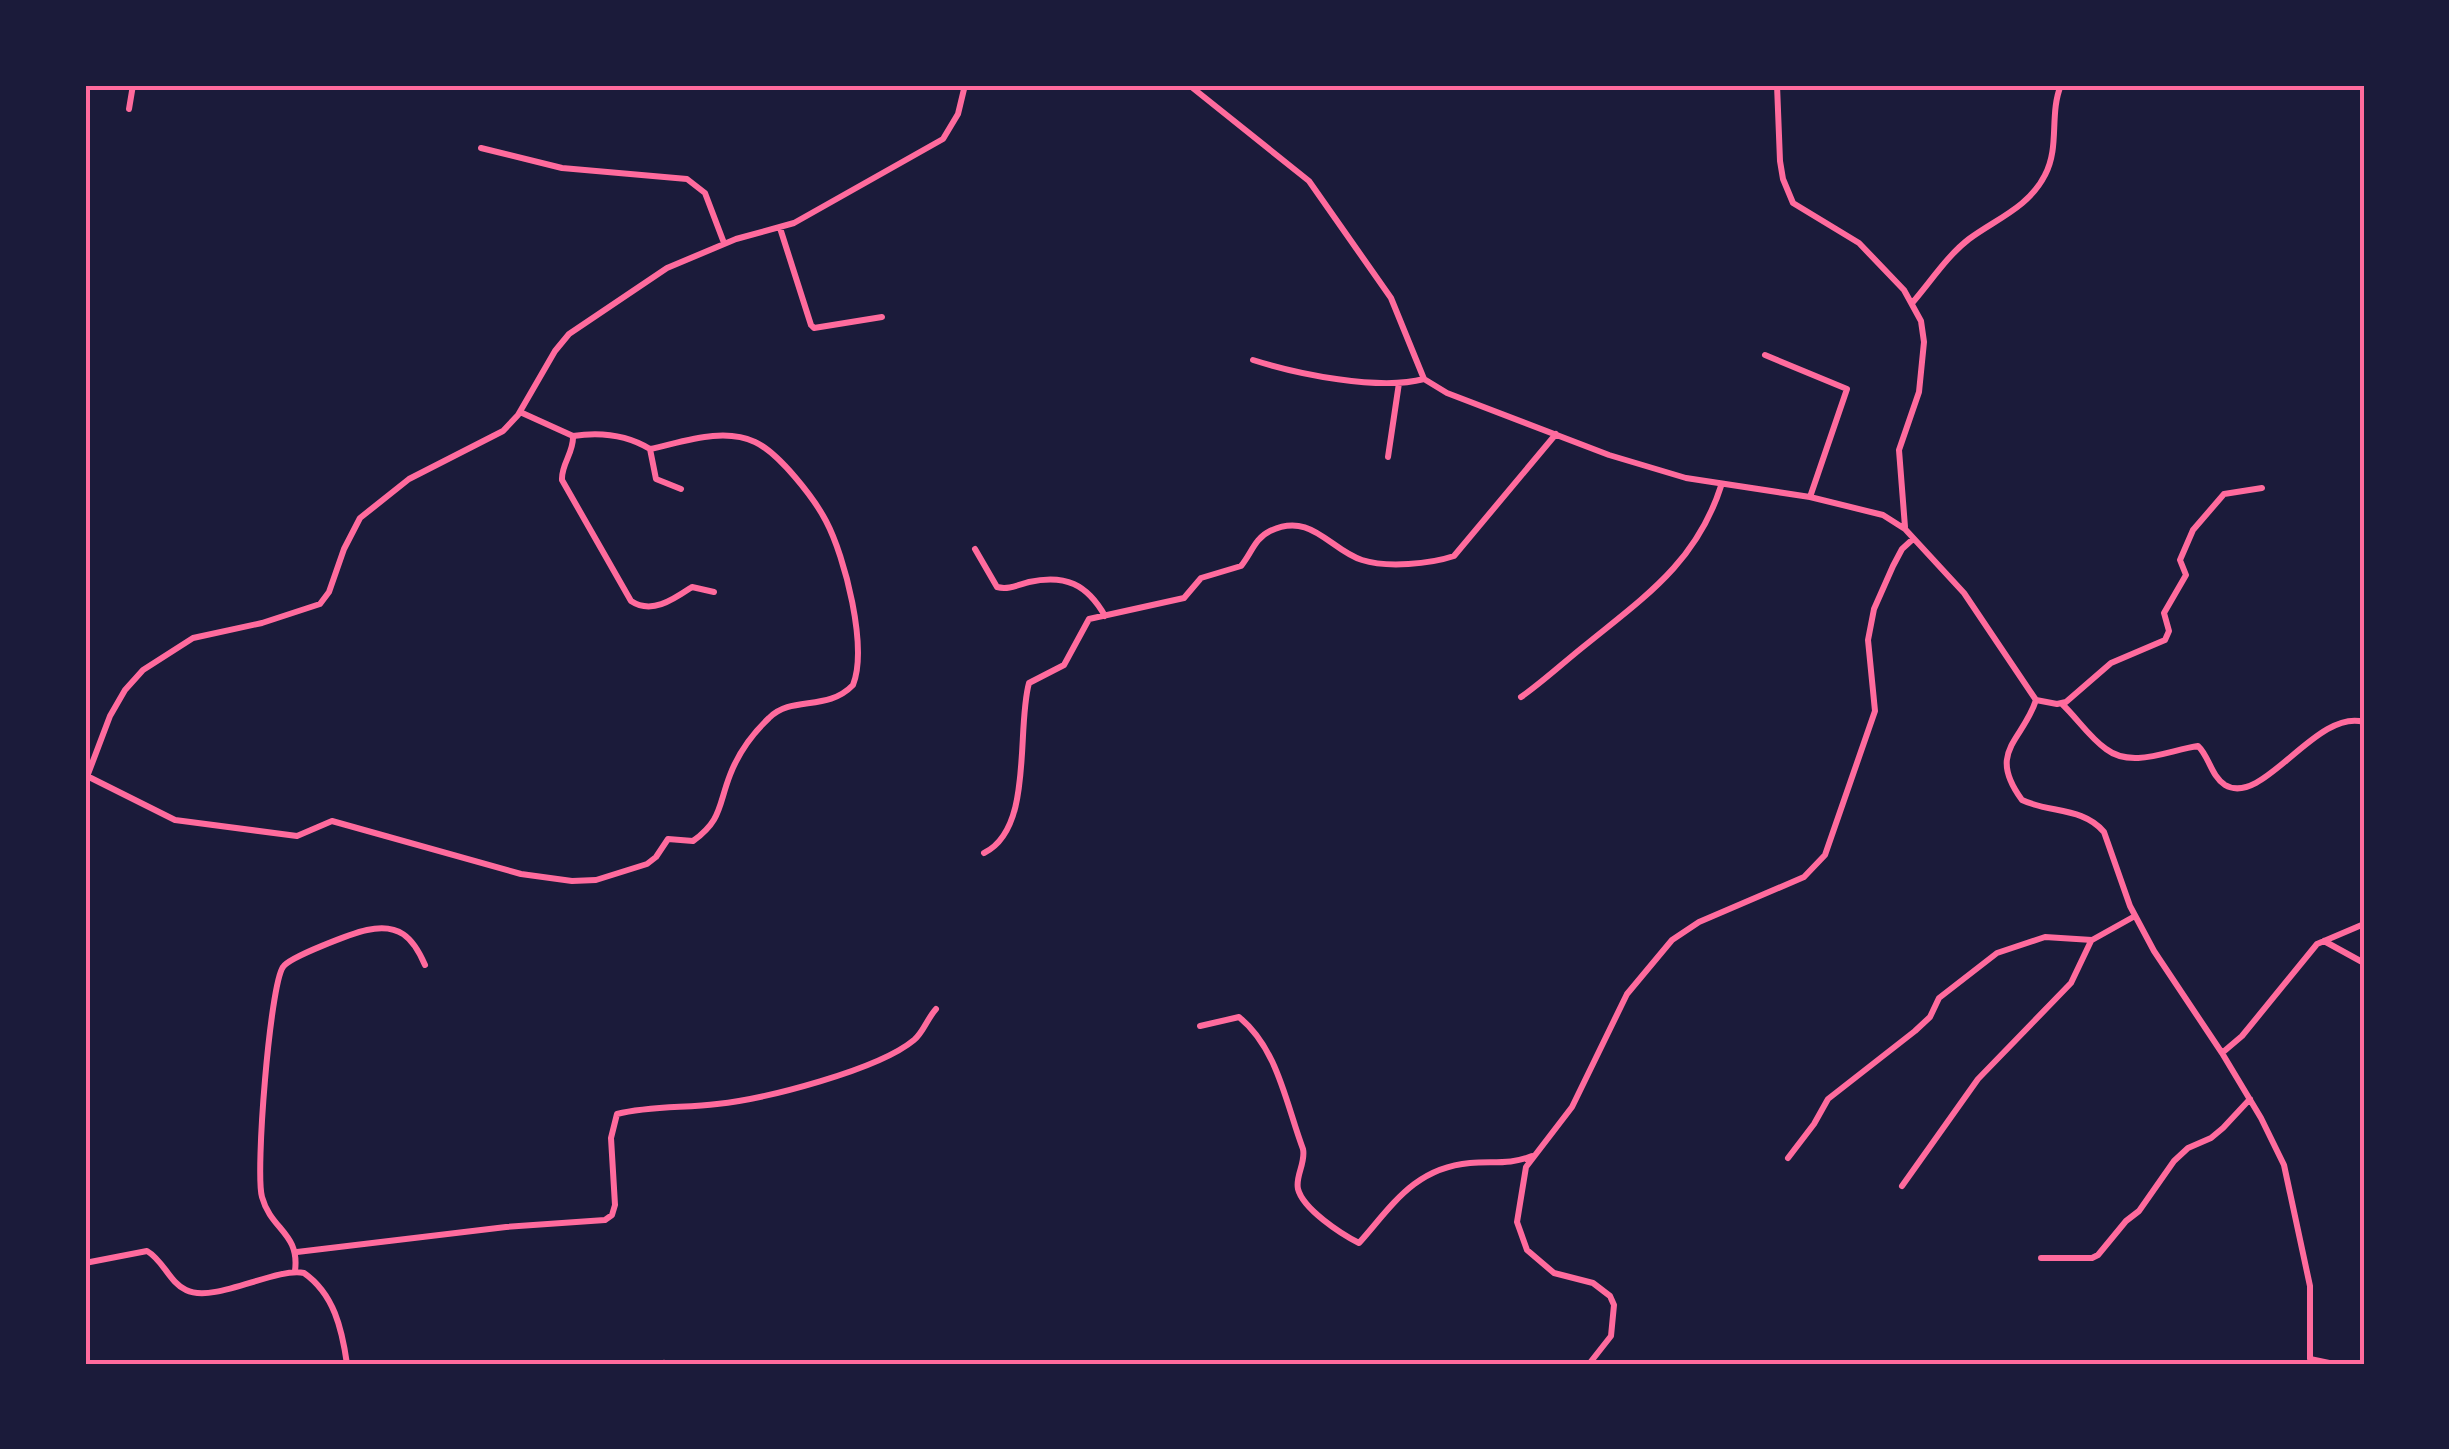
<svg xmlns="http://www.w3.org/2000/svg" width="2449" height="1449" viewBox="0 0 2449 1449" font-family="Inter,sans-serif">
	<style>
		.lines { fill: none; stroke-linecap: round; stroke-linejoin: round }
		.minor { stroke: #ff6b9d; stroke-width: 6 }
		.neatline { fill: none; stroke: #ff6b9d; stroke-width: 4 }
	</style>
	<rect width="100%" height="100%" fill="#1b1b3a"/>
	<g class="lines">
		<!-- minor -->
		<path class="minor" d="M1189,85l120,96 82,117 33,81 23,14 162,62 77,23 124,19 73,18 22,14 59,64 72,107c-13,41 -50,51 -14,100 27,13 61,7 82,32l26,74 24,45 68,102 39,65 23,47 26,121v73l24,5
			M1777,85l3,76 3,18 10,24 66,40 45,47 17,31 3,21 -5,50 -20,58 6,77
			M129,109l4,-24
			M481,148l81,20 125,11 18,14 19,50
			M780,228l31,97 3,3 68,-11
			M1913,302c18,-21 35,-47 56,-63 27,-20 60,-32 76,-64 15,-28 4,-61 16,-90
			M1765,355l82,34 -37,108
			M1253,360c44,14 126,31 171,19
			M520,412l53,24c1,17 -12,28 -11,44l69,121c21,14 43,-2 61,-14l22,5
			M573,436c26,-4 54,-1 77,13l6,30 25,10
			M1388,457l11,-74
			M975,549l22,38c11,3 21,-2 32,-5 36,-8 58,2 76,34
			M1521,697c23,-16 44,-36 67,-54 58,-47 109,-82 133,-157
			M2036,700l21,4 9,-2 45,-39 54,-23 4,-9 -5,-18 22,-38 -6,-15 13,-30 31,-36 38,-6
			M2062,704c15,14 27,33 44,45 26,20 63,1 92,-3 11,10 13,30 27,39 38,23 91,-77 139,-63
			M89,777l86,43 122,16 35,-15 189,53 51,7 24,-1 51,-16 9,-7 12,-18 25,2c29,-21 25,-35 37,-66 8,-21 22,-41 39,-57 23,-23 58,-6 84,-33 15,-38 -8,-128 -27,-164 -12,-23 -47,-68 -71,-79 -32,-15 -72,0 -105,7
			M85,782l25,-66 15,-26 18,-20 50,-32 69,-15 58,-19 9,-12 15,-43 16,-31 49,-39 94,-48 15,-16 37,-64 14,-17 98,-66 69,-29 58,-16 149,-84 15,-25 7,-29
			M984,853c50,-24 32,-124 45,-170l35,-18 25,-46 95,-21 17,-20 40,-12c10,-12 14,-28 29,-35 41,-20 60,19 92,29 25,8 68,4 92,-4l102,-122
			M2324,941l40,22
			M1200,1026l39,-9c39,32 47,87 64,132 3,14 -8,27 -5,40 5,20 43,45 61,54 33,-37 55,-75 111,-80 23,-2 40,2 62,-7
			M2222,1053l20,-17 75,-92 47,-20
			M1788,1158l26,-34 14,-25 87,-68 15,-14 9,-19 58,-45 48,-16 47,3 43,-24
			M1902,1186l76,-107 93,-96 20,-42
			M297,1252l209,-25 99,-7 7,-5 3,-10 -4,-67 6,-24c32,-8 68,-6 100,-10 48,-5 161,-34 197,-64 9,-7 13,-21 22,-31
			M2041,1258h51l6,-3 28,-34 13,-10 35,-50 14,-13 23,-10 12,-10 27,-29
			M85,1263l62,-12c16,9 23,32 39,39 28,14 89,-23 118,-17 30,21 38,56 43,91
			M295,1271c5,-38 -24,-41 -33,-74 -7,-24 8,-212 21,-230 6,-10 70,-34 84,-37 32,-7 46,7 58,35
			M663,1364l1,-1
			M1589,1364l22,-28 3,-31 -4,-9 -17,-13 -39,-10 -27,-23 -10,-28 9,-55 46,-60 55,-113 45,-54 27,-18 105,-45 21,-22 50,-144 -7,-71 6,-31 19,-43 9,-17 11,-10"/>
	</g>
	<!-- border -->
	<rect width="2449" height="1449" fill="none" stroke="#1b1b3a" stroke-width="175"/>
	<rect x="88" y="88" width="2274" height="1274" class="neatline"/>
</svg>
